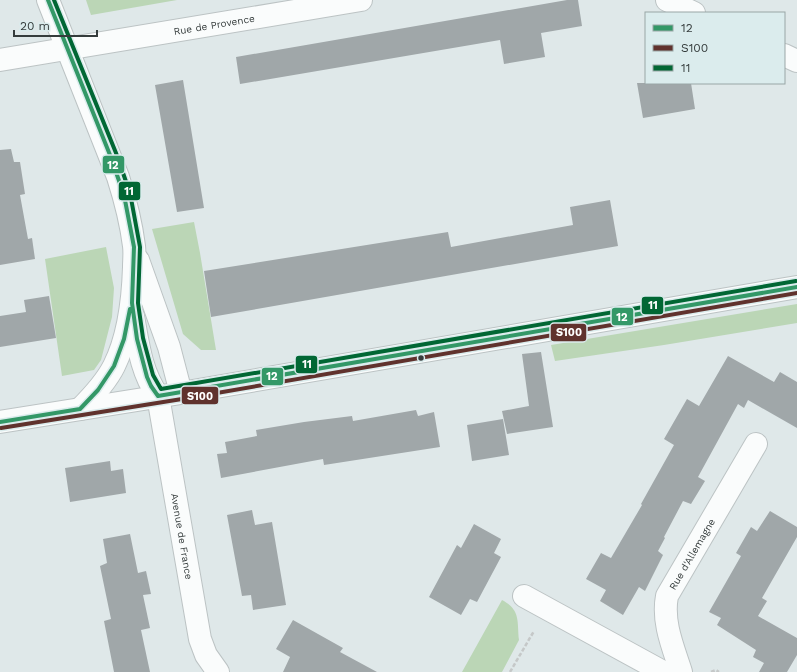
<svg xmlns="http://www.w3.org/2000/svg" width="797" height="672" viewBox="0 0 797 672" font-family="'Work Sans',sans-serif">
	<style>
		.green { fill: #bbd6b6 }
		.building { fill: #a0a7a9 }
		.lines { fill: none; stroke-linecap: round; stroke-linejoin: round }
		.minor-casing { stroke: #bcc3c4; stroke-width: 24 }
		.tertiary-casing { stroke: #bcc3c4; stroke-width: 24 }
		.path { stroke: #c5c8c8; stroke-width: 2.5; stroke-dasharray: 4 2; stroke-linecap: butt }
		.minor { stroke: #fafcfc; stroke-width: 22 }
		.tertiary { stroke: #fafcfc; stroke-width: 22 }
		.bus-1-casing { stroke: #dbeced; stroke-width: 7 }
		.bus-2-casing { stroke: #dbeced; stroke-width: 7 }
		.bus-3-casing { stroke: #dbeced; stroke-width: 7 }
		.bus-1 { stroke: #339867; stroke-width: 4 }
		.bus-2 { stroke: #60322d; stroke-width: 4 }
		.bus-3 { stroke: #016734; stroke-width: 4 }
		.bus-dot { fill: #353c3c; stroke: #dbeced; stroke-width: 1.5 }
		.labels { text-anchor: middle; stroke-width: 4; stroke-linejoin: round; paint-order: stroke }
		.street-label { font-size: 10px; fill: #353c3c; stroke: #dbeced }
		.line-badge { stroke: #dbeced; stroke-width: 1.5 }
		.badge-label { font-size: 11px; text-anchor: middle; font-weight: bold; fill: #fff }
	</style>
	<rect width="100%" height="100%" fill="#dfe8e9"/>
	<!-- green -->
	<path class="green" d="M86,0h91l-86,15z
		M194,222l6,31 16,97h-15l-18,-16 -31,-105z
		M106,247l8,41 -2,29 -11,43 -7,10 -32,6 -17,-117z
		M797,304v19l-133,22 -109,16 -4,-16z
		M502,600c19,10 15,22 17,40l-17,32h-40z"/>
	<!-- building -->
	<path class="building" d="M567,0h11l4,26 -41,7 4,24 -41,7 -4,-24 -260,44 -4,-27z
		M183,80l21,128 -27,4 -22,-127z
		M637,83h54l4,26 -52,9z
		M11,149l3,13h6l5,32 -5,1 8,44 4,-1 3,21 -35,6v-115z
		M610,200l8,46 -407,71 -7,-46 244,-39 3,15 122,-22 -3,-18z
		M49,296l7,42 -56,9v-31l26,-4 -2,-12z
		M541,352l12,75 -46,7 -5,-23 27,-5 -7,-52z
		M728,356l46,26 6,-10 17,10v46l-49,-28 -4,8 -6,-4 -40,73 7,4 -14,23 -8,-3 -19,36 1,1 -7,13 5,4 -18,36 -6,-4 -16,28 -23,-14 6,-11 -20,-11 15,-26 10,5 31,-53 -1,-1 33,-59 -10,-6 23,-40 12,7z
		M416,410l2,6 16,-4 6,35 -116,18 -1,-6 -102,19 -4,-24 10,-1 -2,-11 32,-6 -1,-6 48,-8 48,-6 1,5z
		M503,419l6,36 -37,6 -5,-36z
		M110,461l1,10 12,-2 3,24 -56,9 -5,-34z
		M252,510l3,15 17,-3 14,83 -33,5 -2,-15 -9,1 -15,-81z
		M770,511l27,16v10l-35,61 5,3 -9,15 39,22v17l-10,17h-28l5,-9 -11,-6 3,-7 -39,-25 4,-7 -12,-6 32,-56 -5,-3 15,-26 6,4z
		M474,524l27,15 -7,14 7,4 -24,45 -7,-3 -9,16 -32,-18 28,-52 4,3z
		M130,534l8,39 8,-2 5,23 -8,1 7,33 -9,2 9,42h-36l-10,-51 7,-2 -11,-53 7,-3 -4,-24z
		M293,620l50,28 -3,4 37,20h-94l7,-15 -14,-8z"/>
	<g class="lines">
		<!-- minor casing -->
		<g class="minor-casing">
			<g id="minor">
				<path d="M48,0l70,177c7,22 13,45 16,69 1,7 0,14 0,21 -1,33 -5,69 -20,99 -8,16 -21,30 -34,43"/>
				<path d="M667,0l27,13"/>
				<path d="M784,55l13,6"/>
				<path id="s1" d="M0,60l361,-60"/>
				<path d="M138,260l31,87 12,46"/>
				<path id="s2" d="M133,316c5,28 8,56 25,80l42,243 6,16 12,17"/>
				<path d="M524,596l139,76"/>
				<path id="s3" d="M681,672c-8,-25 -19,-50 -14,-76l89,-152"/>
			</g>
		</g>
		<!-- tertiary casing -->
		<g class="tertiary-casing">
			<path id="tertiary" d="M0,422l181,-29 616,-106"/>
		</g>
		<!-- path -->
		<path class="path" d="M510,672l24,-41
			M711,672l5,-2 3,2"/>
		<!-- minor -->
		<use href="#minor" class="minor"/>
		<!-- tertiary -->
		<use href="#tertiary" class="tertiary"/>
		<!-- bus-1 casing -->
		<g class="bus-1-casing">
			<path id="bus-1" d="M48,0l62,155 14,40 10,52 -2,56 5,36 10,38 4,9 7,10 639,-109
				M0,422l80,-13 18,-19 16,-24 10,-27 6,-30"/>
		</g>
		<!-- bus-2 casing -->
		<g class="bus-2-casing">
			<path id="bus-2" d="M1,428l181,-29 615,-106"/>
		</g>
		<!-- bus-3 casing -->
		<g class="bus-3-casing">
			<path id="bus-3" d="M54,0l62,153 14,40 10,54 -2,56 5,35 10,37 8,14 635,-108"/>
		</g>
		<!-- bus-1 -->
		<use href="#bus-1" class="bus-1"/>
		<!-- bus-2 -->
		<use href="#bus-2" class="bus-2"/>
		<!-- bus-3 -->
		<use href="#bus-3" class="bus-3"/>
	</g>
	<!-- markers -->
	<circle class="bus-dot" cx="421" cy="358" r="3.5"/>
	<g class="labels">
		<!-- street labels -->
		<g class="street-label">
			<text dy="4" stroke="none"><textPath href="#s1" startOffset="217">Rue de Provence</textPath></text>
			<text dy="4" stroke="none"><textPath href="#s2" startOffset="227">Avenue de France</textPath></text>
			<text dy="4" stroke="none"><textPath href="#s3" startOffset="127">Rue d'Allemagne</textPath></text>
		</g>
	</g>
	<g class="line-badge">
		<rect x="102" y="155" width="23" height="19" rx="4" fill="#339867"/>
		<rect x="118" y="181" width="23" height="20" rx="4" fill="#016734"/>
		<rect x="641" y="296" width="23" height="19" rx="4" fill="#016734"/>
		<rect x="611" y="307" width="23" height="19" rx="4" fill="#339867"/>
		<rect x="550" y="323" width="37" height="19" rx="4" fill="#60322d"/>
		<rect x="295" y="355" width="23" height="19" rx="4" fill="#016734"/>
		<rect x="261" y="367" width="23" height="19" rx="4" fill="#339867"/>
		<rect x="181" y="386" width="38" height="19" rx="4" fill="#60322d"/>
	</g>
	<g class="badge-label">
		<text x="113" y="169">12</text>
		<text x="129" y="195">11</text>
		<text x="653" y="309">11</text>
		<text x="622" y="321">12</text>
		<text x="569" y="336">S100</text>
		<text x="307" y="368">11</text>
		<text x="272" y="380">12</text>
		<text x="200" y="400">S100</text>
	</g>
	<!-- legend -->
	<rect x="645" y="12" width="140" height="72" fill="#dbeced" stroke="#99a6a6"/>
	<rect x="653" y="25" width="20" height="6" fill="#339867" stroke="#99a6a6"/>
	<text x="681" y="32" font-size="12" fill="#353c3c">12</text>
	<rect x="653" y="45" width="20" height="6" fill="#60322d" stroke="#99a6a6"/>
	<text x="681" y="52" font-size="12" fill="#353c3c">S100</text>
	<rect x="653" y="65" width="20" height="6" fill="#016734" stroke="#99a6a6"/>
	<text x="681" y="72" font-size="12" fill="#353c3c">11</text>
	<!-- scale -->
	<path d="M14 30v6h83v-6" fill="none" stroke="#353c3c" stroke-width="2"/>
	<text x="20" y="30" font-size="12" fill="#353c3c" stroke="#dbeced" stroke-width="3" paint-order="stroke">20 m</text>
</svg>
